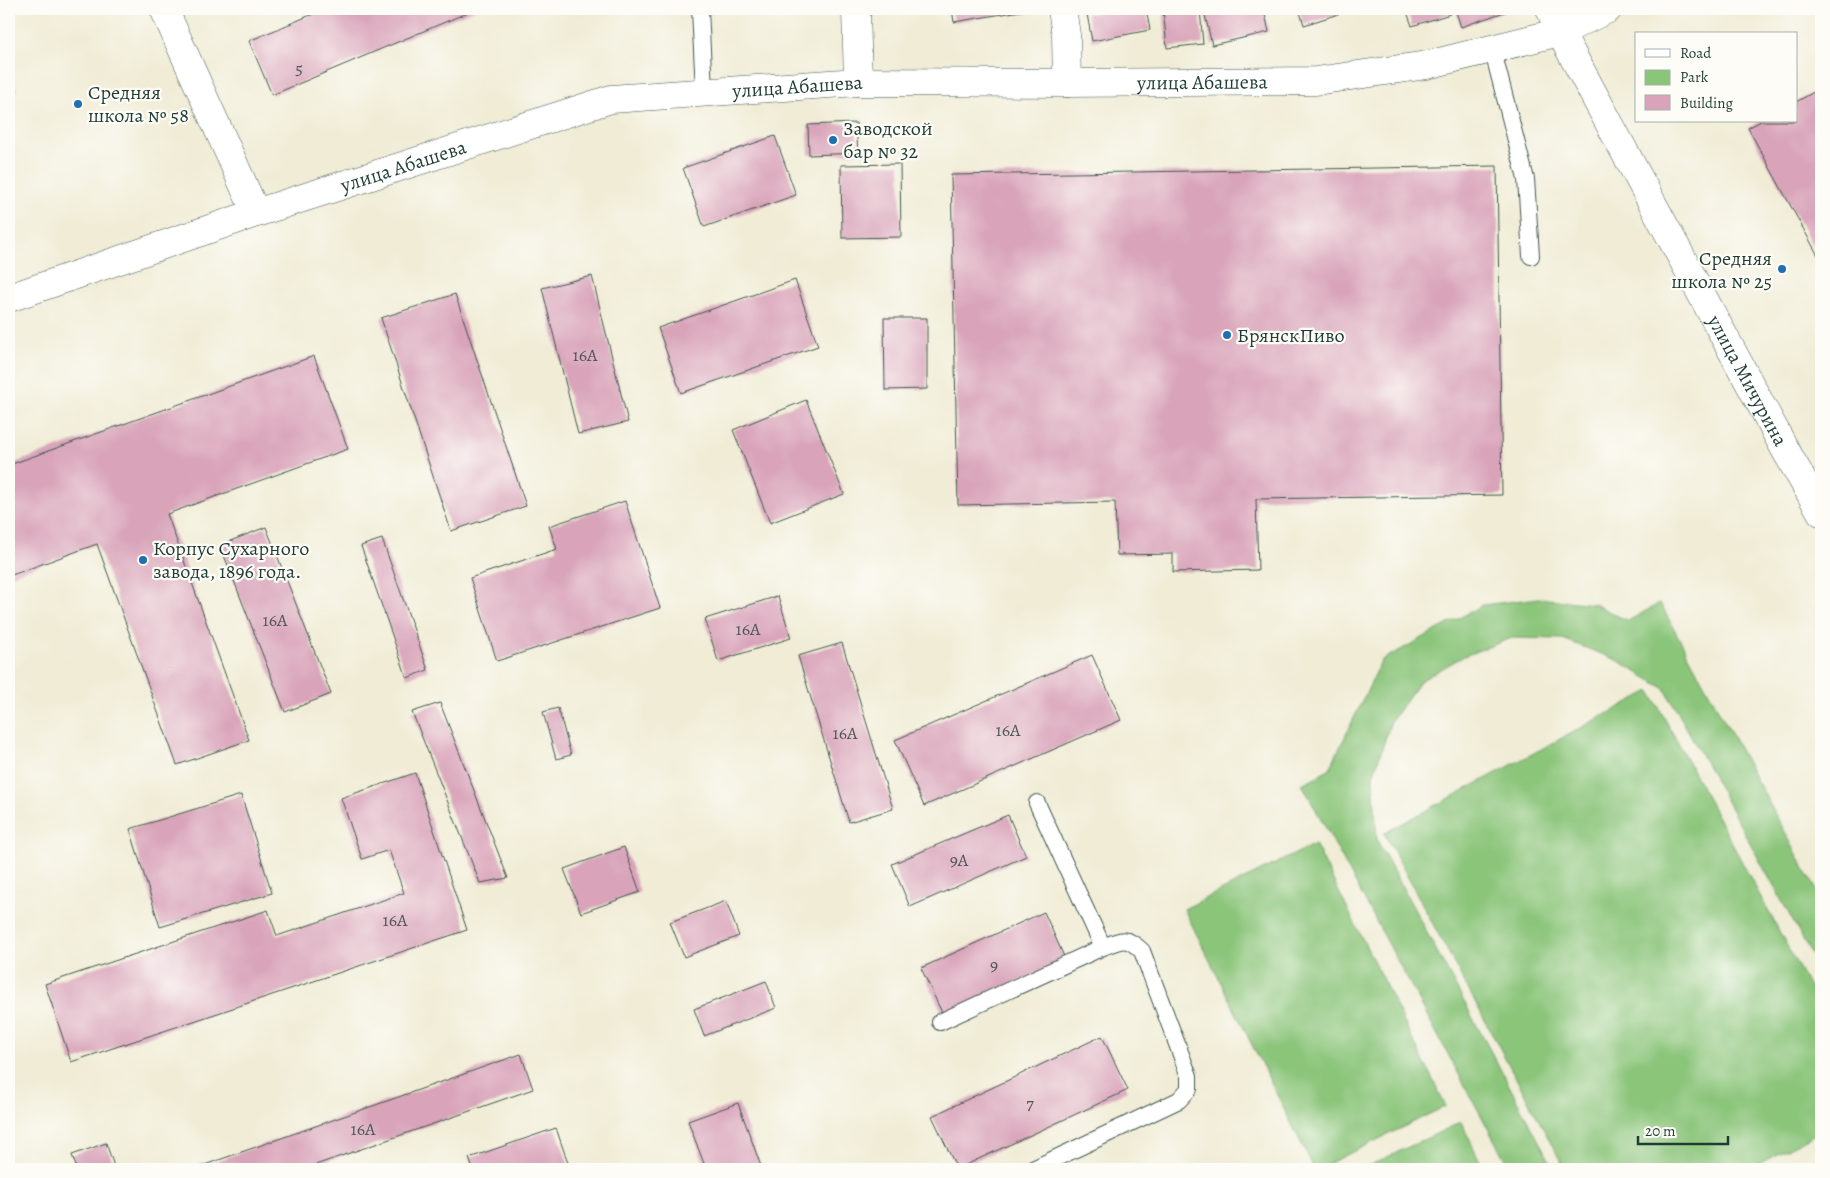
<svg xmlns="http://www.w3.org/2000/svg" width="1830" height="1178" viewBox="0 0 1830 1178" font-family="Alegreya,serif">
	<style>
		.green { fill: #8bc57a; stroke: #558157 }
		.building { fill: #d9a4ba }
		.lines { fill: none; stroke-linecap: round; stroke-linejoin: round }
		.lane-casing { stroke: #3e574c; stroke-width: 18 }
		.street-casing { stroke: #3e574c; stroke-width: 29 }
		.secondary-casing { stroke: #3e574c; stroke-width: 29 }
		.lane { stroke: #fff; stroke-width: 16 }
		.street { stroke: #fff; stroke-width: 28 }
		.secondary { stroke: #fff; stroke-width: 28 }
		.poi-dot { fill: #1f6fb2; stroke: #fdfcf7; stroke-width: 2 }
		.labels { text-anchor: middle; stroke-width: 4.5; stroke-linejoin: round; paint-order: stroke }
		.number-label { font-size: 18px; fill: #4e5756 }
		.street-label { font-size: 20px; fill: #1f3d34; stroke: #fdfcf7 }
		.poi-label { font-size: 20px; fill: #1f3d34; stroke: #fdfcf7; text-anchor: start }
	</style>
	<rect width="100%" height="100%" fill="#fdfcf7"/>
	<filter id="ink" filterUnits="userSpaceOnUse"><feTurbulence type="fractalNoise" baseFrequency=".02" numOctaves="2"/><feDisplacementMap in="SourceGraphic" scale="10" xChannelSelector="R" yChannelSelector="G"/><feConvolveMatrix kernelMatrix="1 2 1 2 8 2 1 2 1" color-interpolation-filters="sRGB"/></filter>
	<filter id="wash" filterUnits="userSpaceOnUse"><feTurbulence type="fractalNoise" baseFrequency=".0096" numOctaves="4" result="noise"/><feDisplacementMap in="SourceGraphic" scale="20" xChannelSelector="R" yChannelSelector="G"/><feGaussianBlur stdDeviation="1.12" result="paint"/><feColorMatrix in="noise" values="0 0 0 0 0 0 0 0 0 0 0 0 0 0 0 0 0 1.4 0 .05"/><feComposite in="paint" operator="in"/></filter>
	<g filter="url(#wash)">
		<rect width="100%" height="100%" fill="#f0ecd6"/>
		<!-- green -->
		<path class="green" d="M1538,598l56,6 34,17 32,-18 161,295v74l-156,-283 -48,-29 -54,-21 -51,-1 -48,18 -44,25 -29,40 -18,56 4,63 177,329h-44l-208,-385 27,-14 53,-110 101,-55z
			M1650,691l171,318v122l-72,38h-184l-181,-336z
			M1315,844l131,262 -128,63h-4l-130,-260z
			M1461,1122l23,47h-122z"/>
		<g id="blocks">
			<!-- building -->
			<path class="building" d="M325,9h151l-204,86 -23,-54z
				M952,9h75v1l-73,12z
				M1112,9h34l4,21 -58,11 -5,-27z
				M1163,9h37l3,35 -36,4z
				M1213,9h51l5,23 -57,13 -8,-34z
				M1299,9h55l-50,16z
				M1406,9h42l2,5 -38,12z
				M1455,9h58l-52,18z
				M9,73l8,18 -8,3z
				M1821,88v173l-73,-133 13,-7h35v-19z
				M856,123l2,30 -49,2 -1,-30z
				M775,136l21,59 -92,32 -21,-59z
				M900,164l1,73 -59,1 -1,-73z
				M1497,166l5,329 -246,4 2,71 -85,2v-18l-56,1 -2,-53 -157,3 -7,-330z
				M592,276l36,146 -50,12 -36,-146z
				M795,280l23,66 -137,47 -23,-65z
				M455,294l71,212 -75,25 -70,-213z
				M884,318h43v71l-42,1z
				M314,356l34,93 -181,65 82,226 -72,25 -80,-221 -88,32v-111z
				M806,400l38,94 -74,29 -37,-93z
				M625,501l35,107 -163,53 -27,-83 87,-29 -8,-23z
				M266,527l65,167 -46,18 -65,-167z
				M382,539l46,131 -21,8 -46,-132z
				M778,596l13,42 -73,23 -13,-42z
				M842,643l51,166 -44,13 -51,-166z
				M1092,655l29,65 -197,86 -29,-66z
				M440,703l68,175 -28,5 -68,-171z
				M558,708l13,47 -15,4 -13,-47z
				M415,773l52,157 -396,132 -26,-78 223,-74 9,26 127,-43 -15,-43 -27,9 -21,-61z
				M241,795l31,98 -112,34 -30,-98z
				M1008,815l18,41 -116,51 -18,-43z
				M624,847l16,45 -59,21 -17,-44z
				M726,901l13,35 -55,21 -14,-35z
				M1044,912l22,49 -122,56 -23,-49z
				M766,981l10,27 -72,28 -10,-27z
				M1102,1036l26,54 -171,79 -25,-53z
				M521,1054l12,35 -229,80h-111z
				M738,1103l24,66h-56l-18,-48z
				M556,1128l14,41h-97l-4,-11z
				M106,1143l9,26h-38l-5,-14z"/>
		</g>
	</g>
	<g filter="url(#ink)">
		<use href="#blocks" fill-opacity="0" stroke="#3e574c" stroke-width="1"/>
		<g class="lines">
			<!-- lane casing -->
			<g class="lane-casing">
				<path id="lane" d="M700,9l4,82
					M1492,48l34,131 5,77
					M940,1022l163,-75
					M1033,1169l146,-69 10,-11v-13l-47,-125c-15,-15 -20,-12 -39,-4l-66,-144"/>
			</g>
			<!-- street casing -->
			<g class="street-casing">
				<g id="street">
					<path d="M164,9l92,204"/>
					<path d="M854,9l2,1 2,72"/>
					<path d="M1062,9l4,26 1,48"/>
					<path id="s1" d="M1550,9l10,23 226,419 35,61"/>
				</g>
			</g>
			<!-- secondary casing -->
			<g class="secondary-casing">
				<g id="secondary">
					<path id="s2" d="M9,298l247,-85 355,-114 247,-17 209,1 249,-2 111,-16 133,-33 48,-23"/>
				</g>
			</g>
			<!-- lane -->
			<use href="#lane" class="lane"/>
			<!-- street -->
			<use href="#street" class="street"/>
			<!-- secondary -->
			<use href="#secondary" class="secondary"/>
		</g>
	</g>
	<!-- markers -->
	<g class="poi-dot">
		<circle cx="78" cy="104" r="5"/>
		<circle cx="833" cy="140" r="5"/>
		<circle cx="1782" cy="269" r="5"/>
		<circle cx="1227" cy="335" r="5"/>
		<circle cx="143" cy="560" r="5"/>
	</g>
	<g class="labels">
		<!-- number labels -->
		<g class="number-label">
			<text x="299" y="74">5</text>
			<text x="585" y="361">16А</text>
			<text x="275" y="626">16А</text>
			<text x="748" y="635">16А</text>
			<text x="1008" y="736">16А</text>
			<text x="845" y="739">16А</text>
			<text x="959" y="866">9А</text>
			<text x="395" y="926">16А</text>
			<text x="994" y="971">9</text>
			<text x="1030" y="1109">7</text>
			<text x="363" y="1135">16А</text>
		</g>
		<!-- street labels -->
		<g class="street-label">
			<text dy="7" stroke="none"><textPath href="#s2" startOffset="1226">улица Абашева</textPath></text>
			<text dy="7" stroke="none"><textPath href="#s2" startOffset="821">улица Абашева</textPath></text>
			<text dy="7" stroke="none"><textPath href="#s2" startOffset="416">улица Абашева</textPath></text>
			<text dy="7" stroke="none"><textPath href="#s1" startOffset="421">улица Мичурина</textPath></text>
		</g>
		<!-- poi labels -->
		<g class="poi-label">
			<text x="88" y="99">Средняя<tspan x="88" dy="23">школа № 58</tspan></text>
			<text x="843" y="135">Заводской<tspan x="843" dy="23">бар № 32</tspan></text>
			<text x="1772" y="265" text-anchor="end">Средняя<tspan x="1772" dy="23">школа № 25</tspan></text>
			<text x="1237" y="342">БрянскПиво</text>
			<text x="153" y="555">Корпус Сухарного<tspan x="153" dy="23">завода, 1896 года.</tspan></text>
		</g>
	</g>
	<!-- margin -->
	<rect width="1830" height="1178" fill="none" stroke="#fdfcf7" stroke-width="30"/>
	<!-- legend -->
	<rect x="1635" y="32" width="162" height="90" fill="#fdfcf7" stroke="#a4b0a9"/>
	<rect x="1645" y="49" width="25" height="8" fill="#ffffff" stroke="#a4b0a9"/>
	<text x="1680" y="58" font-size="15" fill="#1f3d34">Road</text>
	<rect x="1645" y="70" width="25" height="15" fill="#8bc57a" stroke="#a4b0a9"/>
	<text x="1680" y="82" font-size="15" fill="#1f3d34">Park</text>
	<rect x="1645" y="95" width="25" height="15" fill="#d9a4ba" stroke="#a4b0a9"/>
	<text x="1680" y="108" font-size="15" fill="#1f3d34">Building</text>
	<!-- scale -->
	<path d="M1638 1136v8h90v-8" fill="none" stroke="#1f3d34" stroke-width="2.5"/>
	<text x="1645" y="1136" font-size="15" fill="#1f3d34" stroke="#fdfcf7" stroke-width="4" paint-order="stroke">20 m</text>
</svg>
